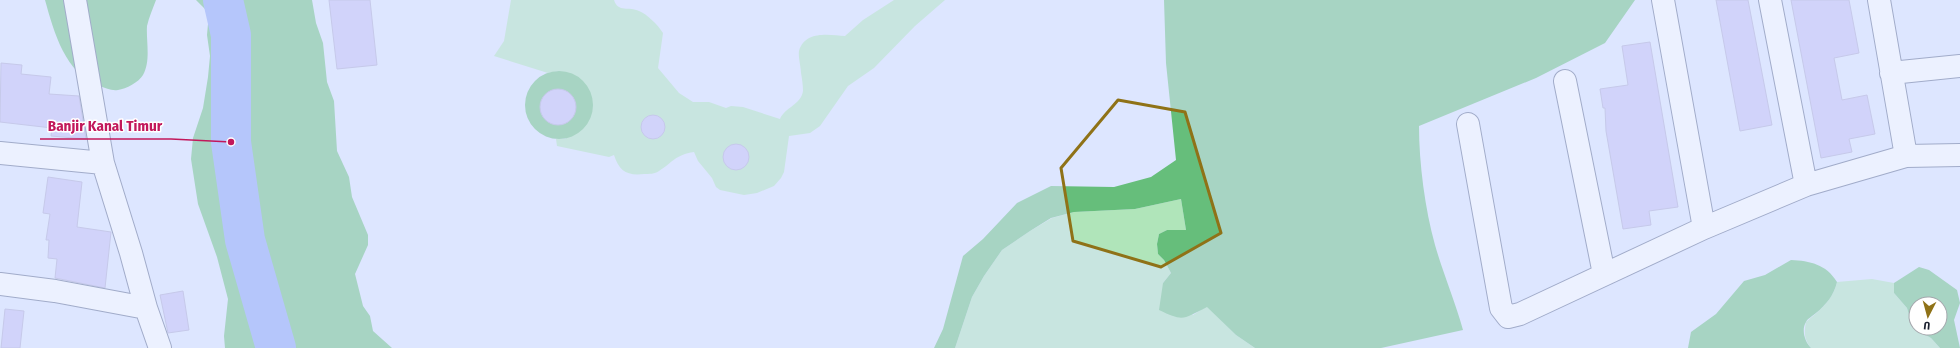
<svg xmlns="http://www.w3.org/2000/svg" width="1960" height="348" viewBox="0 0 1960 348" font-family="'Fira Sans Condensed',sans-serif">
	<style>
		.green { fill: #b0e5ba }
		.forest { fill: #66be7b; fill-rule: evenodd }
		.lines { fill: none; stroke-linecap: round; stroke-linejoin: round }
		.river { stroke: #86a0f7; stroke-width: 40 }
		.building { fill: #c3bcf4; stroke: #aba7d0 }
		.minor-casing { stroke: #5a6689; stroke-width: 24 }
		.minor { stroke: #fff; stroke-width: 22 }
		.marked { fill: none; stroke: #8f7217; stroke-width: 3; stroke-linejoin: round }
		.leader { fill: none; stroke: #c2185b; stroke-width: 1.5 }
		.callout-dot { fill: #c2185b; stroke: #fff; stroke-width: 1.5 }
		.callout-label { font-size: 15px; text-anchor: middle; font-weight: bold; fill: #c2185b; stroke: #fff; stroke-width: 3; stroke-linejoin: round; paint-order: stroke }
	</style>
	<rect width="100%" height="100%" fill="#dde6ff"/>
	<!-- green -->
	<path class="green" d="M511,0h103c4,13 15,6 25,11 8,3 19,14 24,22l-5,35 21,25 14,9h16l17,6 5,-2 12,1 37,12c5,-12 21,-14 23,-28 0,-5 -1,-13 -2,-18 0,-6 -3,-16 -2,-22 6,-21 31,-16 46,-15l18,-16 31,-20h51l-30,26 -41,42 -26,18 -28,40 -10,7 -21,3 -5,36 -3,6 -7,8 -17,7 -13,2 -24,-5 -4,-3 -4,-9 -14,-17 -4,-9c-19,3 -21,10 -35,19 -4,3 -10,3 -15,3 -17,2 -25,-3 -30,-19l-5,2 -52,-11 -1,-7h10l-7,-68 -11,2 -54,-17 10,-15z
		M1181,199l5,31h-19l-8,4 -2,10 1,10 6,6 7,13 -8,10 30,32 14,-9 29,29 19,13h-300l17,-51 12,-21 18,-26 28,-19 22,-13 22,-6 61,-3z
		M1872,279l22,4v10l13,15 6,20 18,10 9,10h-129c-7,-8 -7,-16 -5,-26 13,-11 27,-22 31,-40z"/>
	<!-- forest -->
	<path class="forest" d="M45,0h111c-3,8 -7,17 -9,26 -1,15 4,35 -4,49 -4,7 -17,14 -25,15 -7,1 -12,-2 -18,-4 -35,-12 -46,-54 -55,-86z
		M196,0h116l4,23 7,20 4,39 7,19 3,50 12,26 3,20 16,38v10l-13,29 8,32 7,10 3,15 19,17h-167l-1,-12 4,-37 -11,-42 -19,-53 -7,-45 2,-21 10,-30 5,-31 2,-21 -3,-21 2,-22z
		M1164,0h471l-30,43 -69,35 -117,48c0,37 6,83 16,119 8,28 20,56 28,85l-82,18h-126l-19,-13 -29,-28c-24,12 -23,15 -48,3l4,-27 8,-10 -7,-13 -6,-6 -1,-10 2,-10 8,-4h19l-5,-31 -46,10 -61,3 -23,6 -21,13 -28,19 -18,26 -12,21 -17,51h-21l9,-19 20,-73 20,-17 34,-36 34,-17 63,1 37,-10 25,-17 -10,-97z
		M525 105a34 34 0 1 1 68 0a34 34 0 1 1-68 0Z
		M1791,260c19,1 35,4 46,22 -3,13 -11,23 -21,31 -3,3 -8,5 -10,9 -5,8 -1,20 5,26h-123l3,-16 25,-18 28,-33 21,-6z
		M1919,267l10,3 28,20 3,13 -6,17 6,28h-20l-9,-10 -18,-10 -6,-20 -13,-15v-10zM1916,304h24v24h-24z"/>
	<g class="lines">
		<!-- river -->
		<path class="river" d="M223,0l8,35v107l14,98 31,108"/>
	</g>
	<!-- building -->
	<path class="building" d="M329,0h41l7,65 -40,4z
		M1716,0h32l24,125 -32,6z
		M1791,0h58l10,53 -25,5 8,42 25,-5 8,39 -26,5 3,13 -31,6z
		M1650,42l28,165 -29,4 2,14 -28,4 -17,-98 -1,-23h-2l-3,-19 28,-4 -6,-39z
		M1,63l21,2 -1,9 30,3 -2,17 30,2 7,43 -35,-3 1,-8 -52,-6z
		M540 107a18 18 0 1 1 36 0a18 18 0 1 1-36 0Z
		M641 127a12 12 0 1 1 24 0a12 12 0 1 1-24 0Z
		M723 157a13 13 0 1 1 26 0a13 13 0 1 1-26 0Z
		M48,177l34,5 -5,45 34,5 -6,56 -50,-10 2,-19 -9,-1 1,-18h-3l4,-26 -7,-1z
		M183,291l6,39 -21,3 -8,-38z
		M5,309l19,2 -4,37h-19z"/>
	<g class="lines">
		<!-- minor casing -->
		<g class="minor-casing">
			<path id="minor" d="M75,0l28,163 28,90 15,55 14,40
				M1663,0l41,228
				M1770,0l36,185
				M1879,0l27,156
				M1891,73l69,-7
				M1565,81l39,193
				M1468,124l33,184 7,9 12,-3 184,-86 102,-43 100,-29 54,-1
				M0,153l103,10
				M0,284l55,7 91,17"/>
		</g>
		<!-- minor -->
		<use href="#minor" class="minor"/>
	</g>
	<!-- marked area -->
	<path d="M0 0H1960V348H0ZM1118,100l67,12 36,121 -60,34 -88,-26 -12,-73z" fill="#dde6ff" fill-opacity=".55" fill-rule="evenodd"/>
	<path class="marked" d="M1118,100l67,12 36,121 -60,34 -88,-26 -12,-73z"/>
	<!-- callouts -->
	<path class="leader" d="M231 142L171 139H40"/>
	<circle class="callout-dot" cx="231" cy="142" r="4"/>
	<g class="callout-label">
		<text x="105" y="131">Banjir Kanal Timur</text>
	</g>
	<!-- north arrow -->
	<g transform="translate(1928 316) rotate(186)"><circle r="19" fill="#ffffff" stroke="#a5a7ad"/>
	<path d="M0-3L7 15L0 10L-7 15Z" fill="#8f7217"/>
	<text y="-6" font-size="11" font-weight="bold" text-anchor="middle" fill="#1d2231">U</text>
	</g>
</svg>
